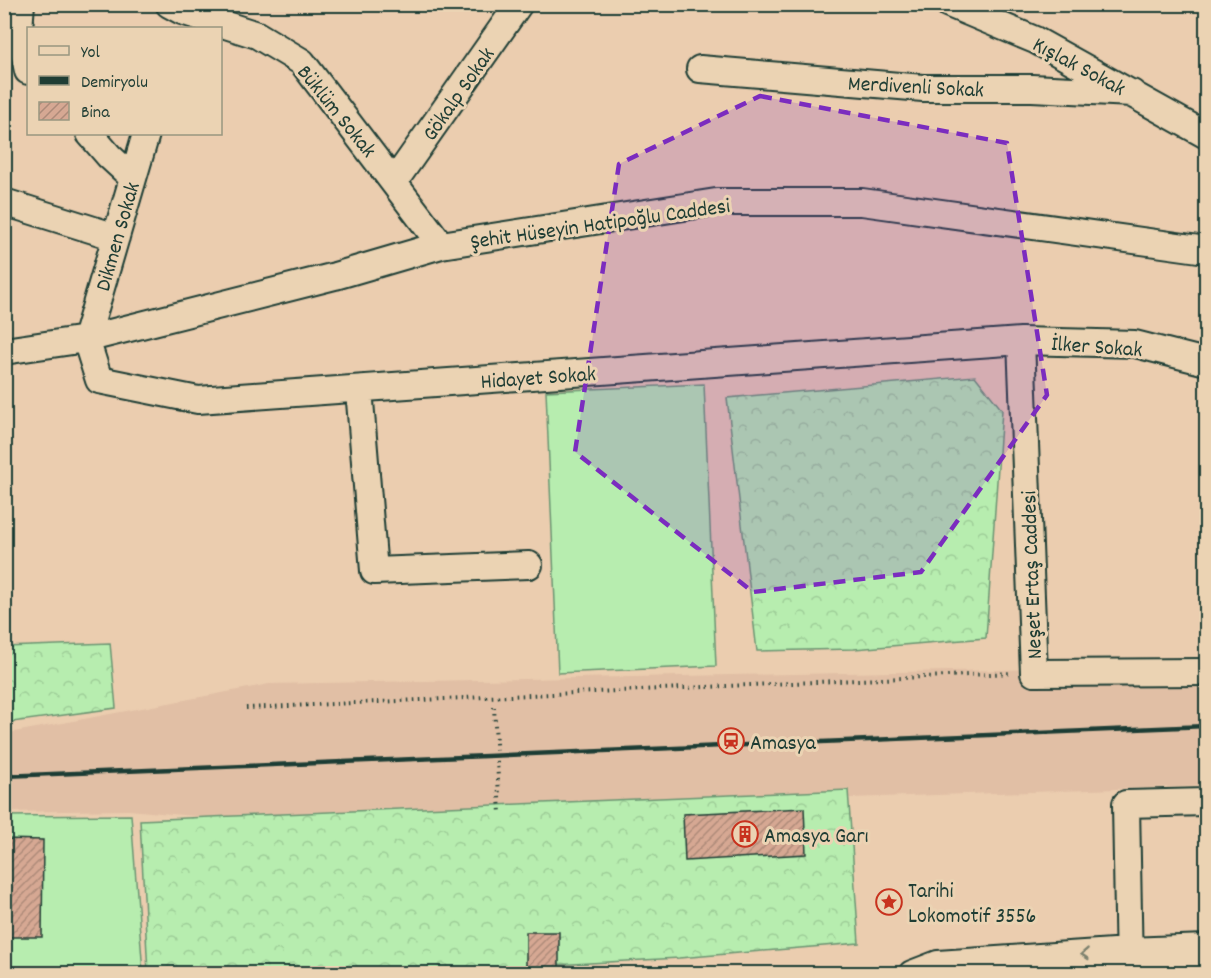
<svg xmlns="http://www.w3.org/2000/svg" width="1211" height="978" viewBox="0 0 1211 978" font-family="Dekko,sans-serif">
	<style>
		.built { fill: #e1bfa5 }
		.forest { fill: url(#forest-crowns); stroke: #6b9572; stroke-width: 1.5 }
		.garden { fill: #b7edaf; stroke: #6b9572; stroke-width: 1.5 }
		.building { fill: url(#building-hatch); stroke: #1f3d34; stroke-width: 1.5 }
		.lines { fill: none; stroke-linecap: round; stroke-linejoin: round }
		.minor-casing { stroke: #1f3d34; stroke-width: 30 }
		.path { stroke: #1f3d34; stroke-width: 4; stroke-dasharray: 1.5 4.5; stroke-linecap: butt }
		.minor { stroke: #ebd3b3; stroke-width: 26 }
		.rail { stroke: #1f3d34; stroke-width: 4.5 }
		.path-bridge { stroke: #1f3d34; stroke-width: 4; stroke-dasharray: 1.5 4.5; stroke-linecap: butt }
		.oneway { stroke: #7b806d }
		.marked { fill: #7b2cbf; fill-opacity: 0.2; stroke: #7b2cbf; stroke-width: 4.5; stroke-dasharray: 12 8; stroke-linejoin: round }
		.labels { text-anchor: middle; stroke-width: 6; stroke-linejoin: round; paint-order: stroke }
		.street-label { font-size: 22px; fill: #1f3d34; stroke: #ebd3b3 }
		.poi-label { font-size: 22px; fill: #1f3d34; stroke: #ebd3b3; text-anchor: start }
	</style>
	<defs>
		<pattern id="forest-crowns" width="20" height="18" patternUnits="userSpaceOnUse" patternTransform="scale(1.5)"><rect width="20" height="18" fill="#b7edaf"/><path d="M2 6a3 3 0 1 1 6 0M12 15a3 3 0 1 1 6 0" fill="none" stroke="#9dcc97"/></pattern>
		<pattern id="building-hatch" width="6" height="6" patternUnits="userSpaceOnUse" patternTransform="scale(1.5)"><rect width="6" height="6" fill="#d6a893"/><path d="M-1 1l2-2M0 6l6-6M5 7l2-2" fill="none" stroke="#ad8a79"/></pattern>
	</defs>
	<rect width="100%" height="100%" fill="#ebcdaf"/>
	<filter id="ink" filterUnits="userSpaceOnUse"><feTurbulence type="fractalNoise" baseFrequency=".0167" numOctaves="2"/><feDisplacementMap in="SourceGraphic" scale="12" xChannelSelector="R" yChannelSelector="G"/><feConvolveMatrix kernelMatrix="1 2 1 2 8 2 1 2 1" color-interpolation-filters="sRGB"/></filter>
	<g filter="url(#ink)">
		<!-- built -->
		<path class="built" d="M1206,666v120l-981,33 -96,-9 -124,2 -1,-78 265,-50z"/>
		<!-- forest -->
		<path class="forest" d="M975,376l27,34 -16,228 -132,11 -97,2 -30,-253z
			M110,643l6,65 -111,15v-76z
			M848,790l11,153 -180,15 -234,13 -297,2 -8,-153z"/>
		<!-- garden -->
		<path class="garden" d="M704,384l12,282 -158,7 -12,-282z
			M131,815l12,158h-138l-1,-157z"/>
		<!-- building -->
		<path class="building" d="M804,808l2,46 -121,7 -2,-47z
			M4,839l39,1 -1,97h-38z
			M526,932h33v38h-33z"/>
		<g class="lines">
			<!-- minor casing -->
			<g class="minor-casing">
				<path id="minor" d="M21,4l-2,25 9,42
					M169,4l13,7 75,24 45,27 139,183
					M949,4l86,36 171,95
					M700,69l223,19h109l100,5
					M90,134l19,22 24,22
					M146,134l-60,205 13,41 99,20 823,-59 114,3 71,18
					M394,182l125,-178
					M4,202l112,35
					M1021,341l13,332 172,-1
					M4,351l82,-12 249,-63 106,-31 275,-43h146l344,48
					M359,389l15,182 155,-6
					M1129,971l-3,-167 80,-2
					M912,974l26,-10 190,-13 78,-3
					M1082,974l124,-8"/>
			</g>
			<!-- path -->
			<path class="path" d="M246,708l766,-35"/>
			<!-- minor -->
			<use href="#minor" class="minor"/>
			<!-- rail -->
			<path class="rail" d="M4,776l1202,-50"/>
			<!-- path-bridge -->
			<path class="path-bridge" d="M494,707l6,107"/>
		</g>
		<!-- one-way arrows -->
		<defs><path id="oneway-chevron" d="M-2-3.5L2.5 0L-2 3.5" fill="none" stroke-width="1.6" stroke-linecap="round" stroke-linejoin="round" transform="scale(1.5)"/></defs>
		<use class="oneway" href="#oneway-chevron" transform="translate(1085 954) rotate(176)"/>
	</g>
	<!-- marked area -->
	<path class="marked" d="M760,96l247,47 40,252 -126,177 -168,20 -178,-140 44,-288z"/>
	<!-- icons -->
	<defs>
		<g id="station-ring" transform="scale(1.35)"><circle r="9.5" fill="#ebd3b3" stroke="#c8321e" stroke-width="1.5"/><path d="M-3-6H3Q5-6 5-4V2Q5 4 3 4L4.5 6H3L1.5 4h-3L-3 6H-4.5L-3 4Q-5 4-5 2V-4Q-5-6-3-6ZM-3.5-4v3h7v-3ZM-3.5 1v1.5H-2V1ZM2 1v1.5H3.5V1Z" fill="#c8321e"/></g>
		<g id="building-ring" transform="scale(1.35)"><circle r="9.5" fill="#ebd3b3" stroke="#c8321e" stroke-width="1.5"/><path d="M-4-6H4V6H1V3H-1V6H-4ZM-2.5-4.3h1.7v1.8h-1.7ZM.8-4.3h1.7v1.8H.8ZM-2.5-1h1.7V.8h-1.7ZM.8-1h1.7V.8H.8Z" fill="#c8321e"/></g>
		<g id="sight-ring" transform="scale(1.35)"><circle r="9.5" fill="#ebd3b3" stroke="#c8321e" stroke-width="1.5"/><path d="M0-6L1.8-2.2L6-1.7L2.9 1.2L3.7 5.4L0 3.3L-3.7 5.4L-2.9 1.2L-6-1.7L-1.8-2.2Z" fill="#c8321e"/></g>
	</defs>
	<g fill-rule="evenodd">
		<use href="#station-ring" x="731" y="741"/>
		<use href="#building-ring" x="745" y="834"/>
		<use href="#sight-ring" x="889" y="902"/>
	</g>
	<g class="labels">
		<!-- street labels -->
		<g class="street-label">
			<text transform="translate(1080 65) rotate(28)" y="8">Kışlak Sokak</text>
			<text transform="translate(916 85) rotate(3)" y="8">Merdivenli Sokak</text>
			<text transform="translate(457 93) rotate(-55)" y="8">Gökalp Sokak</text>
			<text transform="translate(338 110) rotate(51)" y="8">Büklüm Sokak</text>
			<text transform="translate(600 222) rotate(-8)" y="8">Şehit Hüseyin Hatipoğlu Caddesi</text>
			<text transform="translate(116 236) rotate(-74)" y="8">Dikmen Sokak</text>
			<text transform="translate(1097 345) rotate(4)" y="8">İlker Sokak</text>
			<text transform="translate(538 376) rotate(-4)" y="8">Hidayet Sokak</text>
			<text transform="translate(1030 575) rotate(-92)" y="8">Neşet Ertaş Caddesi</text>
		</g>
		<!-- poi labels -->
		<g class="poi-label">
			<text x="750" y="749">Amasya</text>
			<text x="764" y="842">Amasya Garı</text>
			<text x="908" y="897">Tarihi<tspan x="908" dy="25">Lokomotif 3556</tspan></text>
		</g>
	</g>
	<!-- margin -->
	<rect width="1211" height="978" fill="none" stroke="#ebd3b3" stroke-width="24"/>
	<rect x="12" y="12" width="1187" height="954" fill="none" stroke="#1f3d34" stroke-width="2" filter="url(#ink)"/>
	<!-- legend -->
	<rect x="27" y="27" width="195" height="108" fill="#ebd3b3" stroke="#999780" stroke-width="1.5"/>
	<rect x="39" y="46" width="30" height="9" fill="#ebd3b3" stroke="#999780" stroke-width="1.5"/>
	<text x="81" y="57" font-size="18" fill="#1f3d34">Yol</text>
	<rect x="39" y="76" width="30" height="9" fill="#1f3d34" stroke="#999780" stroke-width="1.5"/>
	<text x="81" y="87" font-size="18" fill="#1f3d34">Demiryolu</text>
	<rect x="39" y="102" width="30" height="18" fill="url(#building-hatch)" stroke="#999780" stroke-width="1.5"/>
	<text x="81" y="117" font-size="18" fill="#1f3d34">Bina</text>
</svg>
